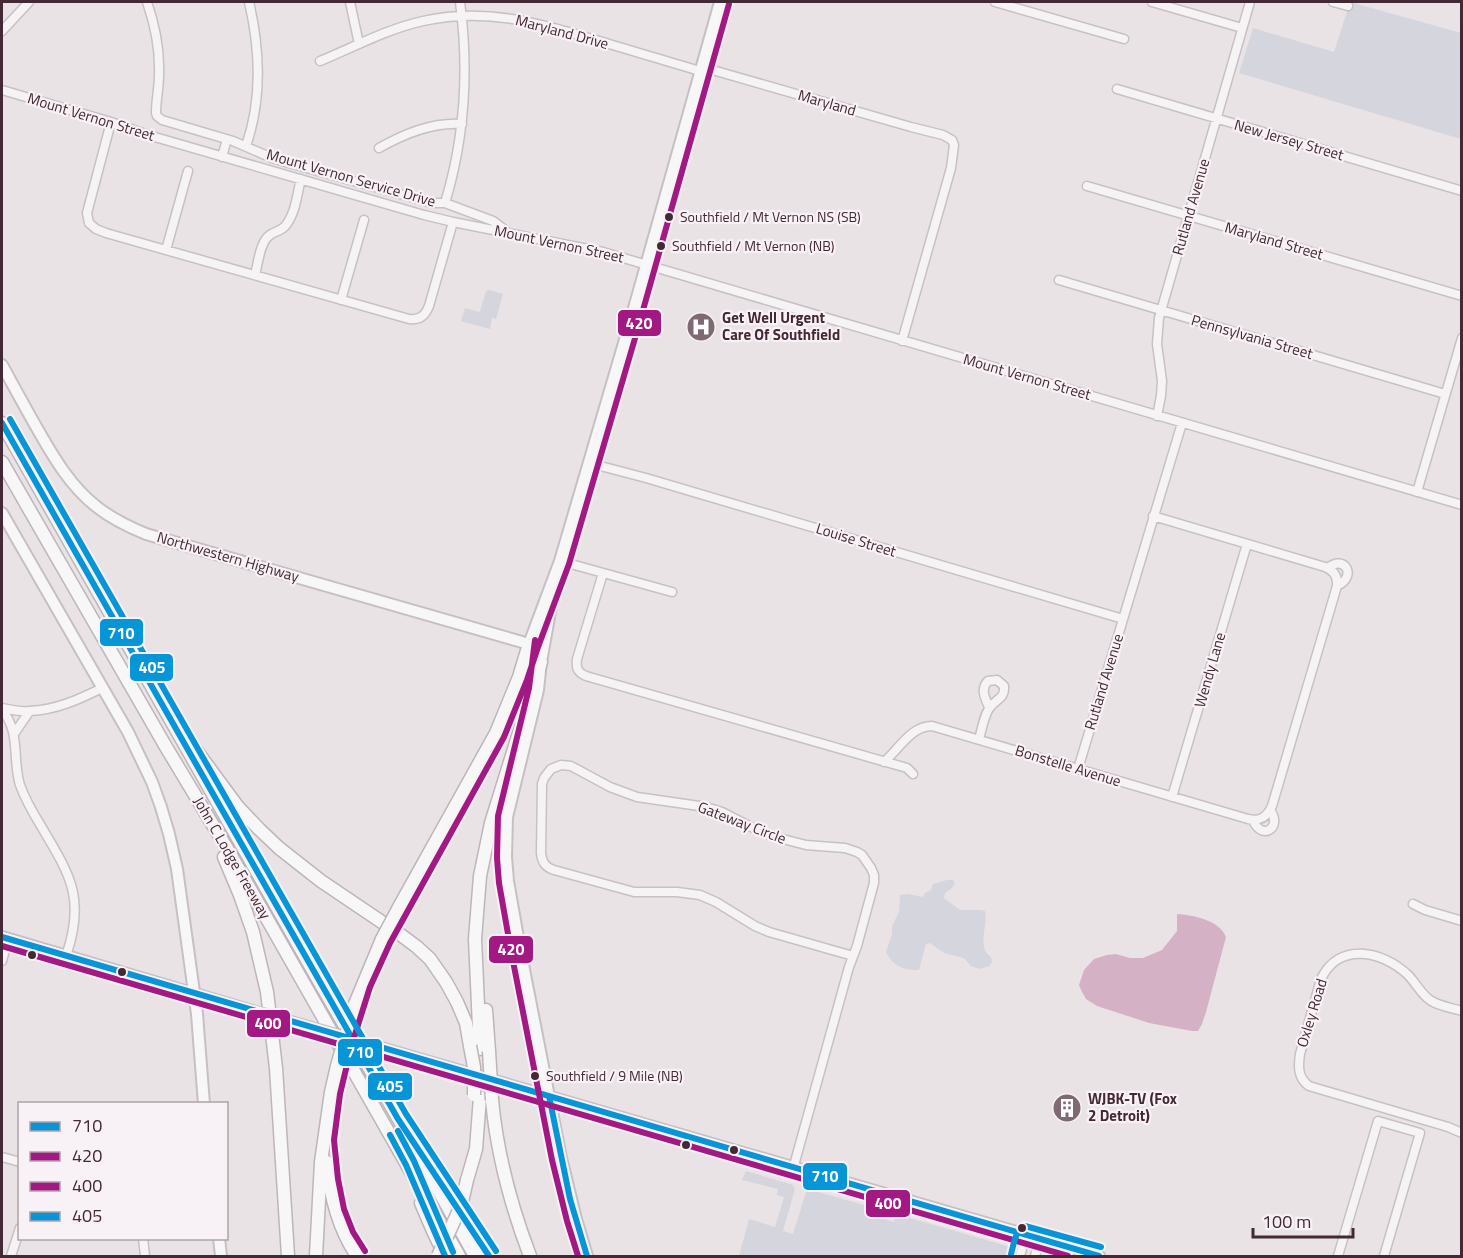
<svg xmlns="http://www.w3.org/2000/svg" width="1463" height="1258" viewBox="0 0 1463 1258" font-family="'Titillium Web',sans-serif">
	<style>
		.green { fill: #d4d5dd }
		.water { fill: #d5b1c6 }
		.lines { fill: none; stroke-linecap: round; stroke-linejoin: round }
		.minor-casing { stroke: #c7c1c4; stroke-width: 11 }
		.major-casing { stroke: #c7bfc3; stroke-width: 14 }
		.highway-casing { stroke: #beb5b9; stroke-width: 15 }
		.minor { stroke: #f6f3f4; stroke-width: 8 }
		.major { stroke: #f7f7f7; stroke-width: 10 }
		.highway { stroke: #f7f7f7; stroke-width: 12 }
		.major-bridge-casing { stroke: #c7bfc3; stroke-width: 14; stroke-linecap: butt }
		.highway-bridge-casing { stroke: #beb5b9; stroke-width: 15; stroke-linecap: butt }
		.major-bridge { stroke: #f7f7f7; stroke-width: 10 }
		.highway-bridge { stroke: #f7f7f7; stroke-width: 12 }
		.bus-1-casing { stroke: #f8f1f5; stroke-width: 10 }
		.bus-2-casing { stroke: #f8f1f5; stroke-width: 10 }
		.bus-3-casing { stroke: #f8f1f5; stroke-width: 10 }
		.bus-4-casing { stroke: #f8f1f5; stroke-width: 10 }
		.bus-1 { stroke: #0696d7; stroke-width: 6 }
		.bus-2 { stroke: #a31984; stroke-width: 6 }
		.bus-3 { stroke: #a31984; stroke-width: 6 }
		.bus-4 { stroke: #0696d7; stroke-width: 6 }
		.bus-dot { fill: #432935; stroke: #f8f1f5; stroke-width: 2 }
		.labels { text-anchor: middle; stroke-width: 4.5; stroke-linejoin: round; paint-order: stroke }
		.bus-label { font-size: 14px; fill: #432935; stroke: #f8f1f5; text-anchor: start }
		.street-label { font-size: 15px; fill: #432935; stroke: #f8f1f5 }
		.poi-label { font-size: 15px; font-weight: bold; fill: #432935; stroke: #f8f1f5; text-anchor: start }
		.line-badge { stroke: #f8f1f5; stroke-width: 2 }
		.badge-label { font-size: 16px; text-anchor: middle; font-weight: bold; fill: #fff }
	</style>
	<rect width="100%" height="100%" fill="#e9e3e6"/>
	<!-- green -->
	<path class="green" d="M1350,2l111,31v106l-222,-66 14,-45 81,24z
		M489,290l14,4 -7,25 -4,-1 -2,11 -29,-8 4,-13 14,4 1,-1 6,-20z
		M947,880h6l2,3 -3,5 -7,5 -1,5 16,12h21l4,1c3,13 -5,26 0,39 3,7 10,6 5,16l-11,3 -8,-3 -7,-8 -20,-5 -14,-10 -4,1 -7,26c-16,0 -26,-4 -33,-18l6,-18v-8l7,-14 1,-17 8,-1 15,3 2,-4 6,-3 2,-6z
		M746,1171l47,14 2,4 -12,42 10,3 14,-45 75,21 2,9 10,3 2,-8 111,32 4,3 2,7h-274l10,-37 26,8 9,-30 -7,-2 1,-6 -36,-9z"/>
	<!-- water -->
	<path class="water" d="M1177,914c15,1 43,6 49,23l-20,75 -4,12 -4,7h-6l-43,-8 -52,-17 -11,-7 -5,-9 -2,-5 5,-15 10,-11 13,-4 9,-1 14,4h13l19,-8 15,-19z"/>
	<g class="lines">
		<!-- minor casing -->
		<g class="minor-casing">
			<path id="minor" d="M147,2c8,23 13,48 12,73 0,13 -3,25 -3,38l1,3 5,4 71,21 39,17 10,3 150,42h13l48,18 12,9
				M350,2l9,42
				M995,2l129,37
				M1152,2l90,26
				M1333,2l15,4
				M2,31l27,-29
				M320,61c34,-14 67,-32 103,-40 64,-14 115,2 176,20 34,10 68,20 101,30
				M702,67l209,60 32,8 9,5 2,5 -3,23 -49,173
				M1117,89l345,102
				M2,90l109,32 37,13 276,80 29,7 150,30 859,253
				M111,122l-24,91 2,10 7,6 10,4 303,86c11,1 16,-3 20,-13l24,-84
				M246,146c16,-46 14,-97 3,-144
				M379,148c25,-14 53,-26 83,-24
				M222,157l5,-18
				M1087,186l375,110
				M445,203c20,-66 24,-133 15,-201
				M166,250l22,-79
				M255,275c3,-11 5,-34 15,-40 5,-4 12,-4 16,-10 10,-13 11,-31 15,-46
				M1059,280l386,114
				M341,300l23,-80
				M1157,416l4,-20 1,-15 -5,-37 2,-26 91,-316
				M589,463l57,15 477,141
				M1417,492l45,-154
				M560,561l112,31
				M1328,568c16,-14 30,8 9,18
				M603,573l-26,86c-1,9 0,13 9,17l321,92 6,6
				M2,708c9,2 19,4 28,3 26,-1 50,-12 72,-23
				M2,710c19,22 10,49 18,75 5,14 13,28 21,41 29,49 45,72 25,130
				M14,734l15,-22
				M979,739c3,-9 5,-26 12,-33 7,-8 14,-8 13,-20l-7,-6 -9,1c-8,8 -3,17 1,26
				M884,762c15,-13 27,-36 48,-36l316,93c12,3 19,-2 24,-13l65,-220c1,-10 -4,-16 -12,-19l-172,-51
				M1078,769l104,-346
				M1172,797l75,-253
				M1253,820c9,22 30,7 17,-10
				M1413,904l12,6 37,11
				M2,961l6,-22
				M1462,1011c-10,-3 -24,-5 -32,-11 -9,-6 -14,-17 -22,-25 -25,-24 -69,-34 -87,4l-21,75c-2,13 -2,24 9,32l139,41 14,6
				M2,1157l18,5
				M793,1169l56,-202 8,-21 17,-63v-8l-3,-7 -9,-13 -5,-3 -12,-4 -39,-3 -31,-8 -26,-11 -27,-14 -16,-5 -69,-10 -27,-10 -39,-21 -10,-1 -10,4 -7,9 -2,6 -1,69c1,9 4,14 13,17l80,22h43l23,3 16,7 39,24 14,6 84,24
				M143,1238l2,18
				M11,1256l9,-28
				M1020,1256l6,-21
				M1035,1256l5,-17
				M1338,1256l40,-135 42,12 -36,123"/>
		</g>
		<!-- major casing -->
		<g class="major-casing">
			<path id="major" d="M2,365c12,22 24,44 36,65 16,28 33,57 59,77 15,12 32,20 49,27l383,110 31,-83 69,-235 91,-324
				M2,513l126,219 24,50 9,25 8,27 8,35 20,145 7,90
				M553,595l-12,67 -3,28 -31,127 -1,40 2,24 12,68 41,209 15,61 11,37
				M2,937l257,76
				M287,1021l21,6
				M381,1048l718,208
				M219,1238l2,18"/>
		</g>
		<!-- highway casing -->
		<g class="highway-casing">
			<path id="highway" d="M2,423l317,558 86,149 70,126
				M2,462l164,285 59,98 234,411
				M193,746l45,61 21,22 20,19 42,33 80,54 16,12 13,12 16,23 11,20 9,21 4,23
				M224,857l16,38 13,37 14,60 9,76 12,188
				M398,909l98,-176 23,-56 10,-33
				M355,1004l27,-65
				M486,1010l3,41
				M480,1049l-5,-110 5,-63 11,-53 50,-161
				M492,1100c5,54 19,106 38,156
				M327,1162c3,33 11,66 30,94
				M467,1180l9,-31 4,-52
				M421,1203l12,28 12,25
				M455,1205l34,51
				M316,1256l5,-94 10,-70 6,-26"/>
		</g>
		<!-- minor -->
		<use href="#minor" class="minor"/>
		<!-- major -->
		<use href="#major" class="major"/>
		<!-- highway -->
		<use href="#highway" class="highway"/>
		<!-- major-bridge casing -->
		<g class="major-bridge-casing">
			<path id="major-bridge" d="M259,1013l28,8
				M308,1027l73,21"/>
		</g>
		<!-- highway-bridge casing -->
		<g class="highway-bridge-casing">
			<path id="highway-bridge" d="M382,939l16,-30
				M470,1046l4,21v28
				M489,1051l3,49
				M337,1066l18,-62
				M438,1256l23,-50 6,-26"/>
		</g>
		<!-- major-bridge -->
		<use href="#major-bridge" class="major-bridge"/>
		<!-- highway-bridge -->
		<use href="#highway-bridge" class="highway-bridge"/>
		<!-- bus-1 casing -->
		<g class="bus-1-casing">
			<path id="bus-1" d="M2,423l396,696 91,137
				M2,937l1097,319
				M549,1096l21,103 17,57
				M390,1135l16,30 39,91"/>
		</g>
		<!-- bus-2 casing -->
		<g class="bus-2-casing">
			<path id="bus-2" d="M535,640l-6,48 -31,128 -1,42 2,25 12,68 41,209 15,61 11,35
				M365,1251l-12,-19 -9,-23 -6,-30 -4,-39 6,-46 12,-50 18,-57 20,-44 114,-206 23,-57 11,-33 31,-83 69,-236 91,-324"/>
		</g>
		<!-- bus-3 casing -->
		<g class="bus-3-casing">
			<path id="bus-3" d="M2,946l1066,310"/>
		</g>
		<!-- bus-4 casing -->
		<g class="bus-4-casing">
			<path id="bus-4" d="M10,419l396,695 90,137
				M398,1131l16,30 39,91
				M1011,1254c3,-10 4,-24 14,-28l76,21"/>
		</g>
		<!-- bus-1 -->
		<use href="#bus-1" class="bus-1"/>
		<!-- bus-2 -->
		<use href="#bus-2" class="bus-2"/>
		<!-- bus-3 -->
		<use href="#bus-3" class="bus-3"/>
		<!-- bus-4 -->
		<use href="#bus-4" class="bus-4"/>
	</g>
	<!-- icons -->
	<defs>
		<g id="hospital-disc" transform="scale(1.5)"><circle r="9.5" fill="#7d6a73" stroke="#f8f1f5"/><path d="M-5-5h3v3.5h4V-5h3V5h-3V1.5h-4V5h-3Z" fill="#fff"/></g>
		<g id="building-disc" transform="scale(1.5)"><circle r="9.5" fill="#7d6a73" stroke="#f8f1f5"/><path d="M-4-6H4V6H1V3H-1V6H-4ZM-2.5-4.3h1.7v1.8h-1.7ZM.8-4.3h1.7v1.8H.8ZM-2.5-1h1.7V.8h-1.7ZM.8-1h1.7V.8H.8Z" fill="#fff"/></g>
	</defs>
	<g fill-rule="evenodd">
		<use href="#hospital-disc" x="701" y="327"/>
		<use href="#building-disc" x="1067" y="1108"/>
	</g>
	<!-- markers -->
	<g class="bus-dot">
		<circle cx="669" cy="217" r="5"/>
		<circle cx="661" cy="246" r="5"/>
		<circle cx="32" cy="955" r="5"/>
		<circle cx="122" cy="972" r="5"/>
		<circle cx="535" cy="1076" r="5"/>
		<circle cx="686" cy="1145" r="5"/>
		<circle cx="734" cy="1150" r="5"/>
		<circle cx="1022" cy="1228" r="5"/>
	</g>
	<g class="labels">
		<!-- bus labels -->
		<g class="bus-label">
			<text x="680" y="222">Southfield / Mt Vernon NS (SB)</text>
			<text x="672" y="251">Southfield / Mt Vernon (NB)</text>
			<text x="546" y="1081">Southfield / 9 Mile (NB)</text>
		</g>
		<!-- street labels -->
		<g class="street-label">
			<text transform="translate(562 32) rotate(15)" y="5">Maryland Drive</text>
			<text transform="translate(827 103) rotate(16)" y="5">Maryland</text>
			<text transform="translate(91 117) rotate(17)" y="5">Mount Vernon Street</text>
			<text transform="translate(1289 140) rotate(16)" y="5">New Jersey Street</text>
			<text transform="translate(351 178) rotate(16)" y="5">Mount Vernon Service Drive</text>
			<text transform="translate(1191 207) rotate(-74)" y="5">Rutland Avenue</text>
			<text transform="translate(1274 241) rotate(16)" y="5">Maryland Street</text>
			<text transform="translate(559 244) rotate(12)" y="5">Mount Vernon Street</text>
			<text transform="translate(1252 337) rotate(16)" y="5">Pennsylvania Street</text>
			<text transform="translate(1027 377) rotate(16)" y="5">Mount Vernon Street</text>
			<text transform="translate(856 540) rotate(17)" y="5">Louise Street</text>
			<text transform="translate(228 557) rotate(16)" y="5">Northwestern Highway</text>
			<text transform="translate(1210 670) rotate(-74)" y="5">Wendy Lane</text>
			<text transform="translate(1104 682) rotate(-73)" y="5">Rutland Avenue</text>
			<text transform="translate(1068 766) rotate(17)" y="5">Bonstelle Avenue</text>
			<text transform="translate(742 823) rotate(21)" y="5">Gateway Circle</text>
			<text transform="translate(232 858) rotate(60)" y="5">John C Lodge Freeway</text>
			<text transform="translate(1312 1013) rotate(-73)" y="5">Oxley Road</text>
		</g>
		<!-- poi labels -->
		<g class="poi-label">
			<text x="722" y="323">Get Well Urgent<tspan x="722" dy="17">Care Of Southfield</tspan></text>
			<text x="1088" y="1104">WJBK-TV (Fox<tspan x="1088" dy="17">2 Detroit)</tspan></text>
		</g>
	</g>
	<g class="line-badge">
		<rect x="617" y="309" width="45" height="28" rx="6" fill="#a31984"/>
		<rect x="99" y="618" width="45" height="29" rx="6" fill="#0696d7"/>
		<rect x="129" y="653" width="45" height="29" rx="6" fill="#0696d7"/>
		<rect x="488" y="935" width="46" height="29" rx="6" fill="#a31984"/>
		<rect x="246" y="1009" width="45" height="29" rx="6" fill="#a31984"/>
		<rect x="337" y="1038" width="46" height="29" rx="6" fill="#0696d7"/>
		<rect x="367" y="1072" width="46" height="29" rx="6" fill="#0696d7"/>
		<rect x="802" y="1162" width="46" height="29" rx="6" fill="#0696d7"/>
		<rect x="865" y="1189" width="46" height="29" rx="6" fill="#a31984"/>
	</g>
	<g class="badge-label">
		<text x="639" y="329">420</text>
		<text x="121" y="639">710</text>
		<text x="152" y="673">405</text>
		<text x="511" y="955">420</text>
		<text x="268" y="1029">400</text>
		<text x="360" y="1058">710</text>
		<text x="390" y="1092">405</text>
		<text x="825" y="1182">710</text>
		<text x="888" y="1209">400</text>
	</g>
	<!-- border -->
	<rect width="1463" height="1258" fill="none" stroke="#432935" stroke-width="6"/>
	<!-- legend -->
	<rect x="18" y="1102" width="210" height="138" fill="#f8f1f5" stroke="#b0a1a8" stroke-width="1.5"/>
	<rect x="30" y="1122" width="30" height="9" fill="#0696d7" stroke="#b0a1a8" stroke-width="1.5"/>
	<text x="72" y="1132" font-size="18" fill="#432935">710</text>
	<rect x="30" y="1152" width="30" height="9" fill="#a31984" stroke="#b0a1a8" stroke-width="1.5"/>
	<text x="72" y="1162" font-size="18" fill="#432935">420</text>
	<rect x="30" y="1182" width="30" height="9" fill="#a31984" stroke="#b0a1a8" stroke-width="1.5"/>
	<text x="72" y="1192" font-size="18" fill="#432935">400</text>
	<rect x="30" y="1212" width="30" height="9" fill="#0696d7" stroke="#b0a1a8" stroke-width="1.5"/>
	<text x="72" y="1222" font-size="18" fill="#432935">405</text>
	<!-- scale -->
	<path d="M1253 1228v9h100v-9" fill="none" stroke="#432935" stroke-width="3"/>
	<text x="1262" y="1228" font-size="18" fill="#432935" stroke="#f8f1f5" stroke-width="4.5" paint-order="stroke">100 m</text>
</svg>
